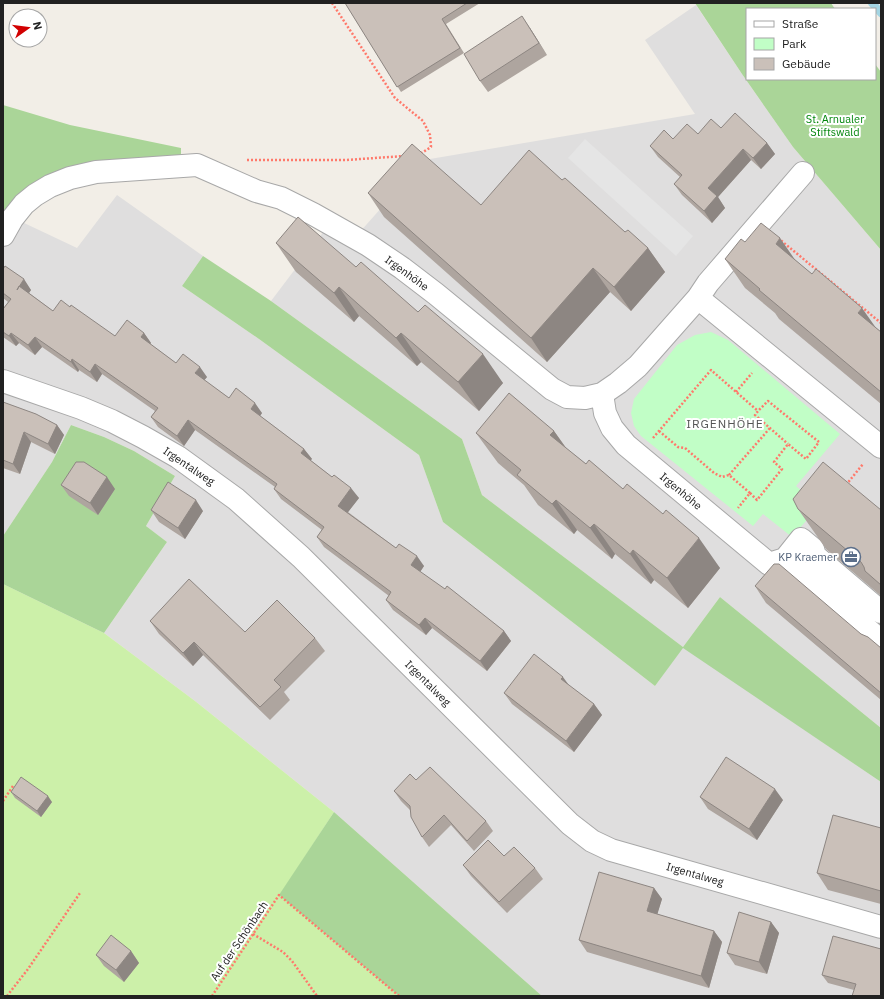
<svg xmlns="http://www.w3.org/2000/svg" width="884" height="999" viewBox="0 0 884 999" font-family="'IBM Plex Sans',sans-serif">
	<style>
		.residential { fill: #dfdede }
		.grass { fill: #ccf0a9 }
		.forest { fill: #aad598 }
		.park { fill: #c1fec6 }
		.parking { fill: #e5e5e5 }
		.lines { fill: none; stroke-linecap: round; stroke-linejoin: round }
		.stream { stroke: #a4d5e3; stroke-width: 8 }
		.minor-casing { stroke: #a8a8a8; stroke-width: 24 }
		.path { stroke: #ff796b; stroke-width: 2.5; stroke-dasharray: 2 2; stroke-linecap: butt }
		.minor { stroke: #fff; stroke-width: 22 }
		.wall { fill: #aea59f }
		.shaded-wall { fill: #8d8682 }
		.building { fill: #cac0b9; stroke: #8d8682 }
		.labels { text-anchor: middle; stroke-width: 4; stroke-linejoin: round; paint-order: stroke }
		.park-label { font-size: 11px; fill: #03860d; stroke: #fff }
		.street-label { font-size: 11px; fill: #212121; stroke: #fff }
		.service-label { font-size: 11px; fill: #4e5e75; stroke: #fff; text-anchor: end }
		.neighbourhood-label { font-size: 12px; letter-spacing: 1px; fill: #545454; stroke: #fff }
	</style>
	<rect width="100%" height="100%" fill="#f2eee7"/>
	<!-- residential -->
	<path class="residential" d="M696,5l46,69 51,73 88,103v478l-161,-131 -37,50 198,135v214h-339l-208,-184 -139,-111 -91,-68 63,-91 -21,-16 29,-50 -41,-25 -30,-14 -33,-12 -19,37 -49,74v-323l74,35 40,-53 86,61 -21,30 77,53 160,116 24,67 212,164 28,-39 -201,-152 -20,-56 -191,-138 53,-70 26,12 74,-83 271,-46 -50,-74z"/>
	<!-- grass -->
	<path class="grass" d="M3,584l101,49 91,68 139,111 -54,83 119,101h-396z"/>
	<!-- forest -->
	<path class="forest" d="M695,3h136l4,6h-88v70h128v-15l6,8v178l-88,-103 -51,-73z
		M3,105l67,20 111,23v12l-97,6 -81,47z
		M203,256l68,45 191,138 20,56 201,152 37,-50 161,131v54l-198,-134 -28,38 -212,-164 -24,-67 -160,-116 -77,-53z
		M71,425l33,12 30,14 41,25 -29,50 21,16 -63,91 -101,-49v-48l49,-74z
		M334,812l208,184h-143l-120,-101z"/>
	<!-- park -->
	<path class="park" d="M711,332l17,8 112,94 -44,52 23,20 -27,31 -29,-23 -10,12 -112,-90 -7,-10 -3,-13 3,-14 43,-54 18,-10z"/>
	<!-- parking -->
	<path class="parking" d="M585,139l108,97 -17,20 -108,-98z"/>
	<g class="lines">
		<!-- stream -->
		<path class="stream" d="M872,3l9,10"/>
		<!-- minor casing -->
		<g class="minor-casing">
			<path id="minor" d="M3,235l9,-16 12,-15 11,-9 15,-9 20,-8 26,-6 101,-7 59,26 25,7 32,16 55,31 34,23 34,26 116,95 15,8 18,1 17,-4 16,-11 20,-17 60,-68 10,-15 95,-110
				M698,298l183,149
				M3,381l78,27 31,13 31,16 35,20 58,42 65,58 269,267 22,17 19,9 270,77
				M602,394l3,19 7,15 14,17 143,119 16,-5
				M785,559l16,-20 12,10 2,7 66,56
				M785,559l96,82"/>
		</g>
		<!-- path -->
		<path class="path" d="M332,3l63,95 28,23 7,14 1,12 -11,7
			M247,160h99l58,-4
			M778,238l103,85
			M736,392l16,-19
			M659,431l19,16 7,1 29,25 8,4 7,-2 21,18 -12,15
			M653,438l58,-68 47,41 -3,4 33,29
			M729,475l41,-47
			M846,485l17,-21
			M750,493l7,7 25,-31 -8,-7 14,-18 18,15 13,-17 -51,-41 -10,10
			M3,801l10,-15
			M253,934l30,18 9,9 25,35
			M7,996l21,-27 52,-76
			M212,996l67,-101 120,101"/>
		<!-- minor -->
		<use href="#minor" class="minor"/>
	</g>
	<!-- wall -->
	<path class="wall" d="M345,3h135l-34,21 18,29 -63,39z
		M530,28l17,27 -59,37 -8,-11z
		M721,128l46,15 8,11 -14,15 -10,-9 -33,37 7,11 -13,15 -30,-28 -8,-11 6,-7 -22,-20 -8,-11z
		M562,180l63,52 23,16 17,24 -34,39 -21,-19 -63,70 -163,-145 -16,-24 113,12z
		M745,242l49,17 87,73v72l-102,-85 -4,-6 -30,-25 -20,-29z
		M276,243l80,24 62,45 85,71 -24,28 -58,-49 -4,4 -58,-50 -5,6 -58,-50z
		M3,269l28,21 -2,3 24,18 62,25 29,-3 7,10 -1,1 26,19 31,14 -3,3 25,18 33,15 -2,3 44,33 8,10 -2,1 49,38 -11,14 48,36 28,18 -4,6 84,59 7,10 -24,30 -55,-43 -6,7 -33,-25 -7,-10 3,-4 -65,-49 -7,-10 5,-7 -41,-31 -7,-10 1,-2 -80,-57 -11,16 -26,-19 -7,-10 4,-6 -53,-37 -5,8 -18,-12 -1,2 -36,-25 -7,8 -16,-12 -3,3 -13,-9v-28l5,-7 -5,-4z
		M3,402l54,23 7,10 -9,19 -24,-12 -11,32 -17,-6z
		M554,431l13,18 19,15 37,25 97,79 -32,40 -34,-28 -3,4 -36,-30 -3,5 -35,-29 -3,4 -36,-29 -14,-20 -26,-22 -22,-30z
		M61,485l54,4 -17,26 -29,-19z
		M798,509l83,1v86l-55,-47z
		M151,510l52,1 -18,28 -26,-17z
		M755,586l106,48 20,14v52l-115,-97z
		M150,621l95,11 70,6 10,13 -41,41 6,8 -20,20 -67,-65 -10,11 -34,-32z
		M568,685l26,19 8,11 -28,37 -62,-48 -8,-11z
		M416,780l70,41 7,10 -19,20 -23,-26 -22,22 -7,-10 -12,-27 -9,-9 -7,-10z
		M11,792l41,10 -11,15 -26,-19z
		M700,797l83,3 -26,40 -49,-31z
		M881,828v76l-53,-14 -11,-17z
		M504,856l31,12 8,11 -36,34 -36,-37 -8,-11z
		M654,888l8,11 -5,15 57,17 8,11 -13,46 -122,-36 -8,-12z
		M771,922l8,11 -12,41 -32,-9 -8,-12z
		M881,949l-27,41 -26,-7 -6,-8z
		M131,951l8,12 -15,19 -20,-16 -8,-11z"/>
	<!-- shaded-wall -->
	<path class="shaded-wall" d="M522,16l8,12 17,27 -8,-12z
		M767,143l8,11 -14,15 -8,-11z
		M743,149l8,11 -33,37 7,11 -13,15 -8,-12 4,-23z
		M780,238l20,29 -24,-23z
		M648,248l17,24 -34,39 -17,-24z
		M593,268l17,24 -63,70 -16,-24z
		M24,279l7,11 -7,10 -7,-10z
		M339,287l20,29 -5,6 -20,-29z
		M862,308l19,27 -23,-22z
		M11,333l8,10 -3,3 -7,-10z
		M144,333l7,10 -3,4 -7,-10z
		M401,333l20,29 -4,4 -21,-28z
		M35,337l7,10 -7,8 -7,-10z
		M483,354l20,29 -24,28 -21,-29z
		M72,359l7,11 -1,2 -7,-10z
		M95,364l7,10 -5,8 -7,-10z
		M200,367l7,10 -5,6 -7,-10z
		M255,403l7,10 -4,6 -7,-10z
		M188,420l7,10 -11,16 -7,-10z
		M57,425l7,10 -9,19 -7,-10z
		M554,431l21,30 -25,-26z
		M24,432l7,10 -11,32 -7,-10z
		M304,449l8,10 -4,4 -7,-10z
		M107,477l8,12 -17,26 -8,-12z
		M351,488l8,10 -14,18 -7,-10z
		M196,500l7,11 -18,28 -7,-11z
		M556,500l21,30 -3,4 -22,-30z
		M594,524l21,30 -3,5 -22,-31z
		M699,538l21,30 -32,40 -21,-30z
		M633,550l21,30 -3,4 -21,-30z
		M417,556l7,10 -6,9 -7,-10z
		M425,618l7,10 -6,7 -7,-10z
		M504,631l7,10 -24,30 -7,-10z
		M194,642l9,13 -10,11 -10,-13z
		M563,677l8,11 -10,-9z
		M594,704l8,11 -28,37 -8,-11z
		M775,789l8,11 -26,40 -8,-11z
		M48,796l4,6 -11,15 -4,-6z
		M654,888l8,11 -7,23 -8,-11z
		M771,922l8,11 -12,41 -8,-12z
		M714,931l8,11 -13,46 -8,-12z
		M131,951l8,12 -15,19 -8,-12z"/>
	<!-- building -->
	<path class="building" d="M345,3h122l-25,16 18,29 -63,39z
		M522,16l17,27 -59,38 -16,-27z
		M735,113l32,30 -14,15 -10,-9 -35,39 9,8 -13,15 -30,-27 8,-9 -32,-29 14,-16 9,9 14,-15 11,10 13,-15 10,9z
		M412,144l69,61 48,-55 33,30 3,-2 60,54 3,-2 20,18 -34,39 -21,-19 -62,70 -163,-145z
		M298,217l58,50 5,-5 57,50 7,-7 58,49 -25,28 -57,-49 -5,5 -57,-51 -5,6 -58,-50z
		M761,223l19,15 -4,6 36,30 4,-5 46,39 -4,5 23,19v60l-122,-102 1,-1 -35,-30 16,-20 4,3z
		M5,266l19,13 -7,11 2,-4 34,25 8,-11 9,7 1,-2 44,31 12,-16 17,13 -3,4 35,26 7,-9 17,13 -5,6 34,25 7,-10 19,15 -4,6 53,40 -3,4 31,24 2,-2 17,13 -13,18 58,42 3,-4 18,12 -6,9 34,24 2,-3 57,45 -24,30 -55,-43 -6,7 -33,-25 5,-8 -74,-55 7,-10 -50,-38 3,-5 -89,-64 -11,16 -26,-19 7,-9 -63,-44 -5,8 -18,-13 -1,3 -36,-25 -7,8 -17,-12 -2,3 -6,-4v-23l8,-10 -8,-6v-24z
		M509,393l45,38 -4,4 36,29 3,-4 34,29 4,-5 36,30 3,-4 33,28 -32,40 -34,-28 -3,4 -36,-30 -4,4 -34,-28 -4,4 -35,-29 4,-5 -45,-37z
		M3,402l33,12 21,11 -9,19 -24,-12 -11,32 -10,-4z
		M76,462h8l23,15 -17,26 -29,-18z
		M823,462l58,48v75l-16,-14 -1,-4 -3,-5 -63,-53 -5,-10z
		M168,482l28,18 -18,28 -27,-18z
		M774,564h5l82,70 7,3 13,11v45l-126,-107z
		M189,579l56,53 32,-32 38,38 -41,42 7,7 -21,20 -66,-65 -11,11 -33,-32z
		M534,654l29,23 -2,2 33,25 -28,37 -62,-48z
		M726,757l49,32 -26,40 -49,-32z
		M430,767l56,54 -19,20 -23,-26 -22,22 -11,-20 -1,-11 -16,-15 16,-17 6,6z
		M21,777l27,19 -11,15 -26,-19z
		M833,815l48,13v63l-64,-18z
		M488,840l16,16 10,-9 21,21 -36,34 -36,-37z
		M599,872l55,16 -7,23 67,20 -13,45 -122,-36z
		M739,912l32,10 -12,40 -32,-9z
		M111,935l20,16 -15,19 -20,-15z
		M833,936l48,13v47h-29l4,-12 -34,-9z"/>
	<!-- icons -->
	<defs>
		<g id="office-ring" transform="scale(1)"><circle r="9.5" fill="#fff" stroke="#5c6f8a" stroke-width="1.5"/><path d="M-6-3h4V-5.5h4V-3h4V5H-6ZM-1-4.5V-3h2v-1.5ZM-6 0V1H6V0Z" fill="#5c6f8a"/></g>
	</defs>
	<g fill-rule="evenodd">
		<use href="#office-ring" x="851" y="557"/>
	</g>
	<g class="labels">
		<!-- park labels -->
		<g class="park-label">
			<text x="835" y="123">St. Arnualer<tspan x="835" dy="13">Stiftswald</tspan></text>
		</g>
		<!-- street labels -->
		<g class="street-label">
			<text transform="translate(407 273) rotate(36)" y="4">Irgenhöhe</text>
			<text transform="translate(189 466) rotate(34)" y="4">Irgentalweg</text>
			<text transform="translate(681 491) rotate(40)" y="4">Irgenhöhe</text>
			<text transform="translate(428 683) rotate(45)" y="4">Irgentalweg</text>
			<text transform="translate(695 874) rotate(16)" y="4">Irgentalweg</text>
			<text transform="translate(239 941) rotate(-56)" y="4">Auf der Schönbach</text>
		</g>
		<!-- service labels -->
		<g class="service-label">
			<text x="837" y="561">KP Kraemer</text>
		</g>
		<!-- neighbourhood labels -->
		<g class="neighbourhood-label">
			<text x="725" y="428">IRGENHÖHE</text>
		</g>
	</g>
	<!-- border -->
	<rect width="884" height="999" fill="none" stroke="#212121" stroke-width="8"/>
	<!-- legend -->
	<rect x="746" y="8" width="130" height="72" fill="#ffffff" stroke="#a6a6a6"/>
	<rect x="754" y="21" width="20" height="6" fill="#ffffff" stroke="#a6a6a6"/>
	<text x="782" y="28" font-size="12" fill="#212121">Straße</text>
	<rect x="754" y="38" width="20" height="12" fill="#c1fec6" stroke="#a6a6a6"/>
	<text x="782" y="48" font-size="12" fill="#212121">Park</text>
	<rect x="754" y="58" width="20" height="12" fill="#cac0b9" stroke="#a6a6a6"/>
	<text x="782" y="68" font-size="12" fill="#212121">Gebäude</text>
	<!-- north arrow -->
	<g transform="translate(28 28) rotate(76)"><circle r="19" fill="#ffffff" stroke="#a6a6a6"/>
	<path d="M0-3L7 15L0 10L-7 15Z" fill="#d20001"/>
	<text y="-6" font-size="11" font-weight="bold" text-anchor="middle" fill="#212121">N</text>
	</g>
</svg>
